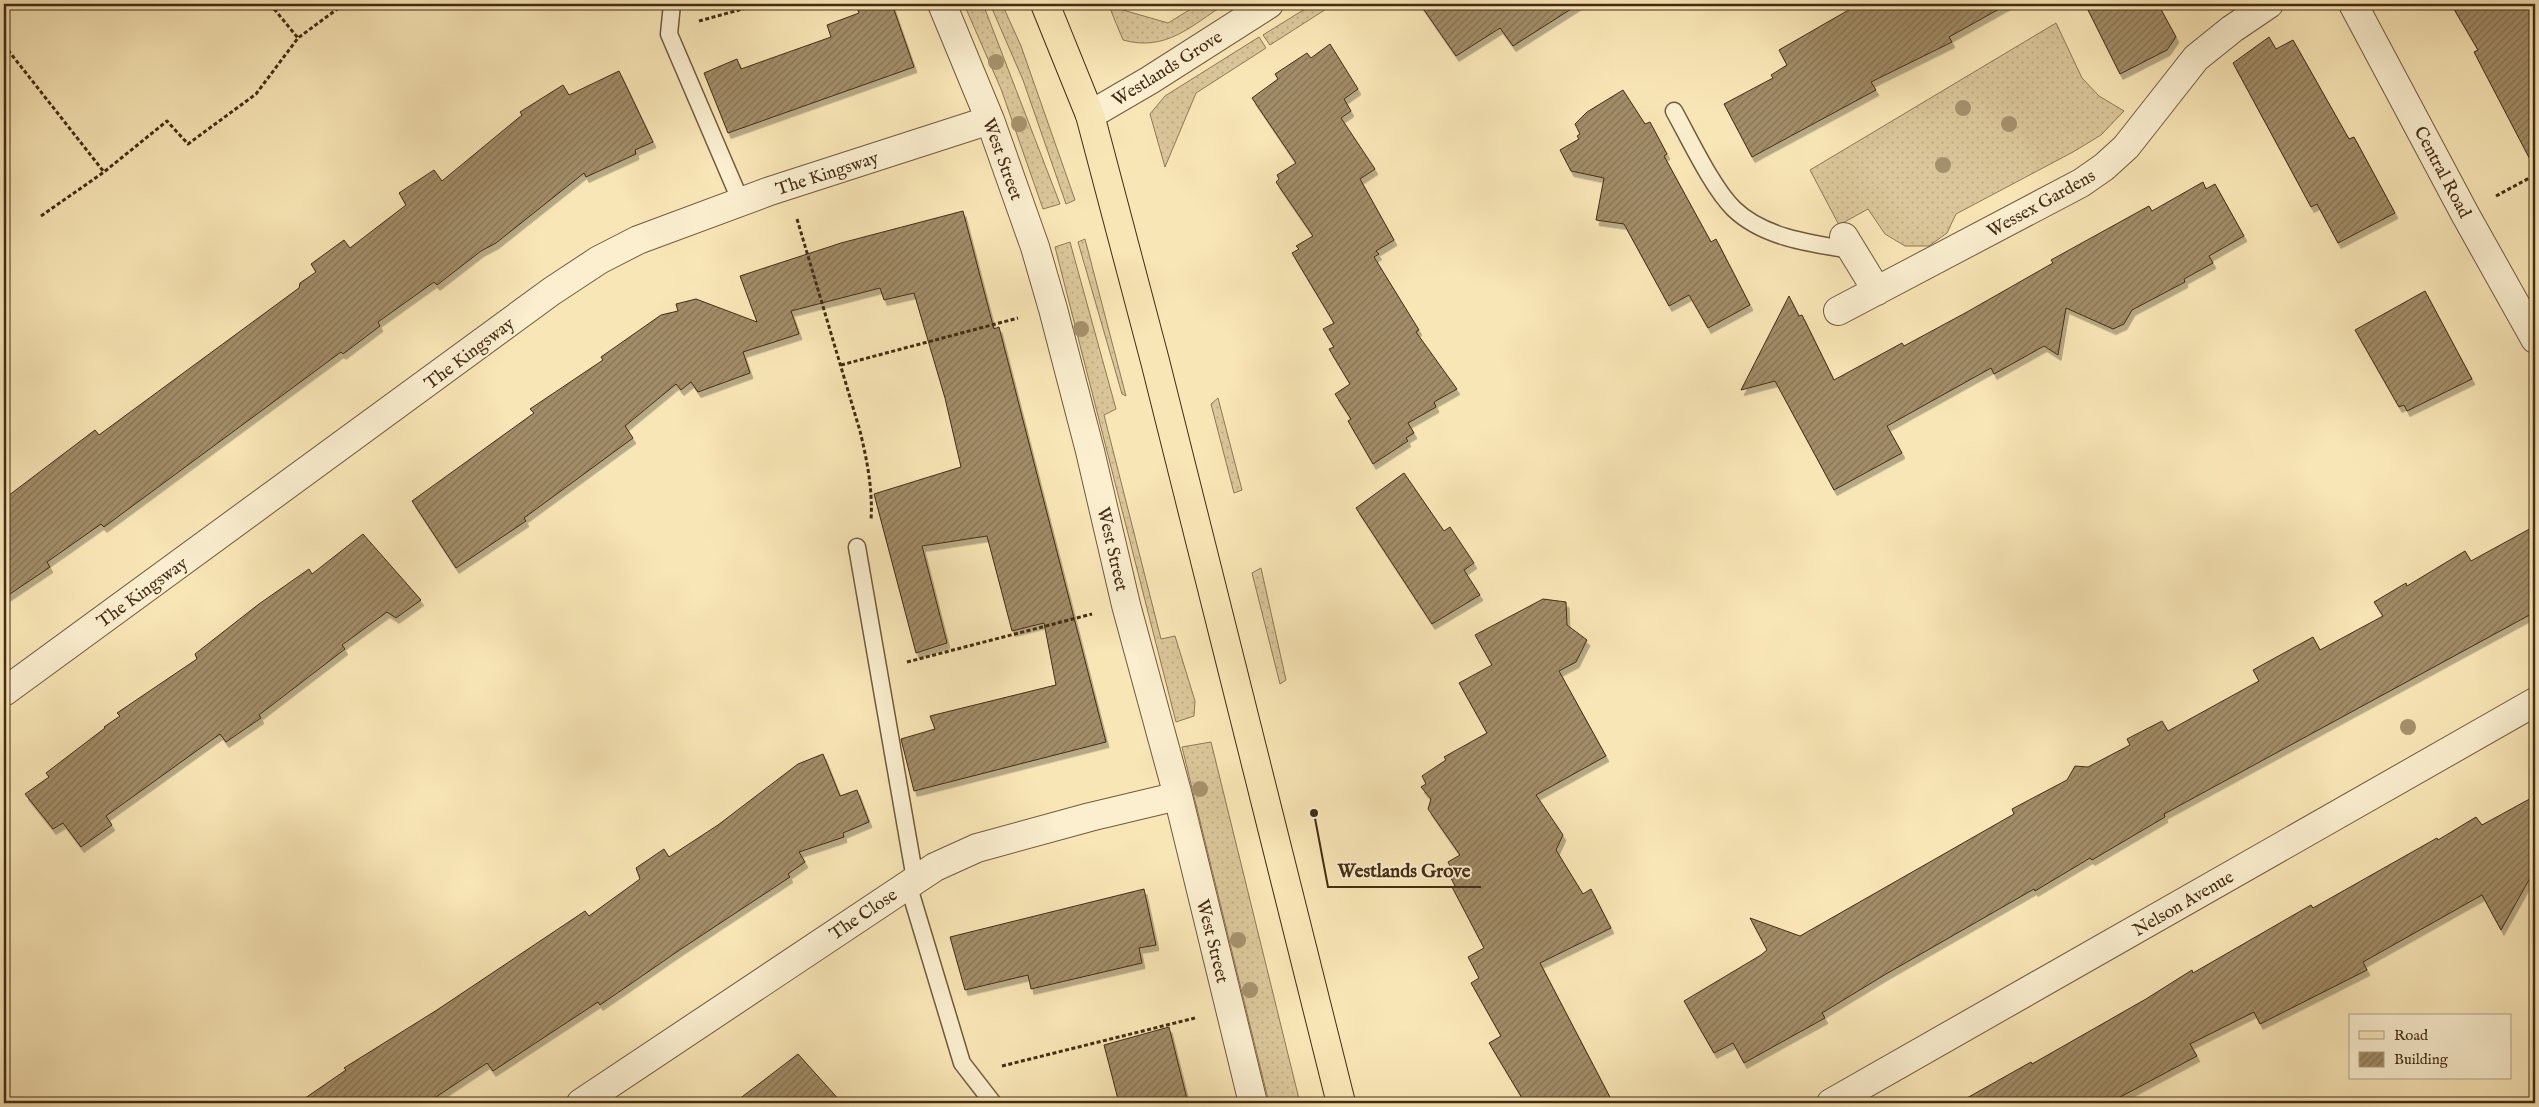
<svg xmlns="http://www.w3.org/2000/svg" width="2539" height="1107" viewBox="0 0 2539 1107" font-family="'IM FELL English',serif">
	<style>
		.grass { fill: url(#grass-dots); stroke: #8e7957 }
		.building { fill: url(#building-hatch); stroke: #432c14; filter: url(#shadow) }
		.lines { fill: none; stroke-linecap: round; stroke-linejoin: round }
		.service-casing { stroke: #705a3c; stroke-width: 19 }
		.minor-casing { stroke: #705a3c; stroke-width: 30 }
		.primary-casing { stroke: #432c14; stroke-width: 30 }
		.path { stroke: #432c14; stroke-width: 3; stroke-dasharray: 4 2.5; stroke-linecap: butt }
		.service { stroke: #fbefd0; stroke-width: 16 }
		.minor { stroke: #fbefd0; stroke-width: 28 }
		.primary { stroke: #f9e6b6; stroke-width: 28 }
		.tree { fill: #a5916c }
		.labels { text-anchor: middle; stroke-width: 4; stroke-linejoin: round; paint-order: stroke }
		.street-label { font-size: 18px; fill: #432c14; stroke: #fbefd0 }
		.leader { fill: none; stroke: #432c14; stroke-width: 2 }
		.callout-dot { fill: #432c14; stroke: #fbefd0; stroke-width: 2 }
		.callout-label { font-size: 19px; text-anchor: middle; font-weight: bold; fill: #432c14; stroke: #fbefd0; stroke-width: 4; stroke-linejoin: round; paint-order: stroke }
	</style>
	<defs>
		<pattern id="grass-dots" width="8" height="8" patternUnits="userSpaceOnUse" patternTransform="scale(1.25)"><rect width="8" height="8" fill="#dac69a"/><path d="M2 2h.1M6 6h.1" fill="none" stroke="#bcaa84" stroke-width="1.8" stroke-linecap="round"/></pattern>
		<pattern id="building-hatch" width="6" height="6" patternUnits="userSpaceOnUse" patternTransform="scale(1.25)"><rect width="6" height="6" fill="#a28d68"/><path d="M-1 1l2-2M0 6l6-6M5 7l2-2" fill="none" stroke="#867354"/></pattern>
		<filter id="shadow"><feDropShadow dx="3" dy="5.5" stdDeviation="0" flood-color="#0004"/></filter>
	</defs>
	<rect width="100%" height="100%" fill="#f9e6b6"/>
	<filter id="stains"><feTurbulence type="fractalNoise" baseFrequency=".004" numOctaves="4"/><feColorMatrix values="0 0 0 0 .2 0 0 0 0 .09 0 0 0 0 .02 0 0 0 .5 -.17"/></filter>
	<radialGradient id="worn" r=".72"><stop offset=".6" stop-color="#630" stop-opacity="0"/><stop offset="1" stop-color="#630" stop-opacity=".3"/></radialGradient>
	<!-- grass -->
	<path class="grass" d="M964,4h19l77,200 -17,5 -42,-120z
		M990,4h12l19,42 54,154 -9,4 -43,-124z
		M1199,4h26c-34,22 -59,48 -102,36l-14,-34 59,17z
		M1313,4h21l-64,41 -7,-10z
		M2056,23l26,55 17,18 25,15 -23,24 -28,17 -117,62 -9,19 -18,13h-24l-20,-12 -17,-25 -29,16 -29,-55z
		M1259,37l7,11 -70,45 -31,74 -15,-53 15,-18z
		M1085,239l41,157 -4,-2 -44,-152z
		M1070,242l46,167 -12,6 57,224 14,-3 20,65 -1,15 -18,6 -121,-475z
		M1218,398l24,92 -8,3 -23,-89z
		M1261,568l25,112 -6,4 -28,-111z
		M1211,742l89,361h-31l-87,-356z"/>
	<!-- building -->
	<path class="building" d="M856,4h36l22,63 -186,66 -24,-60 33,-14 4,10 90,-32 -4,-12 32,-12z
		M1420,4h159l-66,42 -13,-18 -44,28z
		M1859,4h149l-59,33 3,5 -81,40 5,8 -124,67 -28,-53 49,-26 -2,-3 16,-10 -8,-15z
		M2085,4h73l18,33 -9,13 -47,24z
		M2451,4h84v165l-61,-117 4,-2z
		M2269,37l7,12 17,-9 56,99 5,-2 41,76 -57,30 -21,-39 -6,3 -78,-144z
		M1330,44l28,45 -14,10 7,12 -10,7 34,51 -15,10 34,61 -18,11 3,3 -5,3 45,73 -3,2 41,57 -23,13 2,5 -28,16 6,10 -8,5 2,3 -35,23 -25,-43 3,-2 -16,-25 15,-10 -21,-35 5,-2 -11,-18 11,-6 -42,-70 7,-4 -3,-3 17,-10 -37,-54 3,-3 -2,-4 19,-12 -44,-65 26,-19 -3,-5 32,-21 4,5z
		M619,71l34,71 -18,8 1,4 -50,23 -2,-4 -88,70 -15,8 -44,34 -3,-3 -56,40 2,4 -37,28 -2,-2 -237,175 -3,-3 -54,38 3,5 -46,31v-99l91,-69 4,5 200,-147 1,-5 16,-11 -5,-8 33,-24 6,8 56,-43 -7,-12 35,-23 8,11 80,-66 -2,-3 43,-27 6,10z
		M1623,90l22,34 5,-2 17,32 -3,2 47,86 5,-3 34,66 -42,23 -19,-33 -20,11 -45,-82 -28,-4 8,-42 -33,-7 -11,-21 19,-11 -2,-3 3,-2 -5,-10 12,-12z
		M2203,182l3,7 9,-5 29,52 -35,20 4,7 -29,16 1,3 -53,28 -8,14 -11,5 -47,-21 -8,47 -14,-9 -50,28 -3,-6 -104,58 15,27 -68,37 -59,-109 -34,9 48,-94 10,20 3,-1 32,65 68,-37 2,3 63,-34 86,-49 -2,-3 98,-54 3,5z
		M963,211l31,118 5,-2 107,415 -192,49 -13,-52 34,-10 -5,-13 126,-31 -12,-62 -32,8 -25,-95 -65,10 25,97 -31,10 -42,-159 87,-27 -16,-69 -31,-105 -30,7 -4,-12 -89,23 8,23 -56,18 7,21 -52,19 -7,-10 -10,8 -5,-6 -51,42 8,12 -109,80 2,3 -70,47 -44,-67 122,-88 -4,-4 73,-49 -2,-3 60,-42 17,-4 -2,-7 20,-5 61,23 -17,-46 101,-33z
		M2425,291l47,88 -65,32 -3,-6 -5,2 -44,-77z
		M1404,473l40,58 6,-4 24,36 -10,7 16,25 -48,29 -76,-116z
		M2535,526v86l-371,202 1,3 -73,43 -2,-2 -55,33 -1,-2 -148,85 -64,39 3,5 -81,45 -11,-20 -19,10 -30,-52 77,-46 6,-5 -17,-32 50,18 214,-122 -2,-5 55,-29 8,-14 13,1 42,-22 -3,-6 35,-18 6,10 91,-50 -6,-11 60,-33 7,13 63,-34 -9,-14 32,-19 1,3 58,-35 6,10z
		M363,534l58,66 -25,18 -9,-6 -45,33 3,4 -86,66 2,3 -35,24 -6,-8 -114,82 6,9 -31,22 -18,-24 -10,6 -28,-35 24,-17 -3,-4 59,-45 -1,-1 16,-11 -3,-3 80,-54 -2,-5 64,-50 50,-35 3,5z
		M1543,599l23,3 1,23 20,15 -11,22 -17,9 47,85 -70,39 27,40 -7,15 27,44 8,-5 20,39 -71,35 73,140h-88l-36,-60 12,-7 -30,-53 8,-5 -11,-21 16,-9 -32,-61 3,-1 -8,-16 4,-2 -3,-6 12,-7 -32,-46 3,-10 -10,-12 5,-3 -4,-8 24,-16 -2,-3 43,-24 -28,-50 33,-18 -17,-30z
		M823,754l17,42 17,-6 12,32 -26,11 1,4 -45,15 6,10 -17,12 2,3 -109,72 -81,56 -2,-3 -105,69 -6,-8 -60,40h-129l48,-33 -2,-2 93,-58 148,-99 4,5 51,-37 -4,-11 28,-19 5,8 49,-32 80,-61z
		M2535,796v73l-34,61 -19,-35 -119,67 4,8 -107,54 -6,-12 -64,32 7,12 -88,47h-151l73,-41 1,2 114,-65 46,-29 1,3 118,-68 2,3 124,-70 1,2 38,-23 6,8z
		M1144,889l12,56 -17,3 3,15 -111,26 -3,-14 -63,15 -15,-53z
		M1169,1027l19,76h-69l-15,-58z
		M798,1054l44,49h-108z"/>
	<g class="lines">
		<!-- service casing -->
		<g class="service-casing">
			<path id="service" d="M672,4l-3,30 72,168
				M1674,111c15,27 39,78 60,98 30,29 79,35 118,41
				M857,547l58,332
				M908,884l54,179 31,40"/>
		</g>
		<!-- minor casing -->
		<g class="minor-casing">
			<path id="minor" d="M942,4l48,116 45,127 18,62 37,142 36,154 52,191 75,307
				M2353,4l112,210 70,125
				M1090,115l60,-35 119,-76
				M1844,237l33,54
				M1838,311l243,-128 23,-16 22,-20 70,-89 36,-29 37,-25
				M4,692l548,-401 47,-31 39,-20 132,-49 220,-71
				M581,1103l354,-236 42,-19 113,-31 88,-21
				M1831,1103l704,-401"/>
		</g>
		<!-- primary casing -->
		<g class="primary-casing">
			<path id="primary" d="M1045,4l45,111 65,246 186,742"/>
		</g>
		<!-- path -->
		<path class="path" d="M270,4l28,34
			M699,21l62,-17
			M4,45l100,127
			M2496,196l39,-21
			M41,216l63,-44 63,-51 21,23 68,-50 42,-56 46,-34
			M797,219l63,212c7,29 13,59 11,89
			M841,365l177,-47
			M907,662l185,-48
			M1002,1066l193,-48"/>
		<!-- service -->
		<use href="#service" class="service"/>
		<!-- minor -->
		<use href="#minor" class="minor"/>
		<!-- primary -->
		<use href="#primary" class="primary"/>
	</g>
	<!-- trees -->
	<g class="tree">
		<circle cx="996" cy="62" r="8"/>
		<circle cx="1963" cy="108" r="8"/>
		<circle cx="1019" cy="124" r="8"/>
		<circle cx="2009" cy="124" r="8"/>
		<circle cx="1943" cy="165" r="8"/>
		<circle cx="1081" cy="329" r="8"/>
		<circle cx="2408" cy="727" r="8"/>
		<circle cx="1200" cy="789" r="8"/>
		<circle cx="1238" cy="940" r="8"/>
		<circle cx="1250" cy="990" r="8"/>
	</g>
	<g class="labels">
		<!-- street labels -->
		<g class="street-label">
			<text transform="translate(1167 68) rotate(-32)" y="6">Westlands Grove</text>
			<text transform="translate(1003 159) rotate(70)" y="6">West Street</text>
			<text transform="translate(2443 172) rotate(62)" y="6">Central Road</text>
			<text transform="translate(827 173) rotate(-18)" y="6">The Kingsway</text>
			<text transform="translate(2041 203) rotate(-29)" y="6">Wessex Gardens</text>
			<text transform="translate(469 353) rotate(-37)" y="6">The Kingsway</text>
			<text transform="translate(1113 549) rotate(77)" y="6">West Street</text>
			<text transform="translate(142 592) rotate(-36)" y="6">The Kingsway</text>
			<text transform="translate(2183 903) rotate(-30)" y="6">Nelson Avenue</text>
			<text transform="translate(863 914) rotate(-34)" y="6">The Close</text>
			<text transform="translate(1213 941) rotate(76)" y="6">West Street</text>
		</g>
	</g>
	<!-- callouts -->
	<path class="leader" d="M1314 813L1328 887H1481"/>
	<circle class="callout-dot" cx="1314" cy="813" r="5"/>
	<g class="callout-label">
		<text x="1404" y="877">Westlands Grove</text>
	</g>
	<!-- margin -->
	<rect width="2539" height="1107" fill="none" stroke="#f9e6b6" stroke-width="20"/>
	<rect x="5" y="5" width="2529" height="1097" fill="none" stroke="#432c14" stroke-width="2.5"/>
	<rect x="10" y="10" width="2519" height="1087" fill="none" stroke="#432c14"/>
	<!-- legend -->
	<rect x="2349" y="1014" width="162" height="65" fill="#fbefd0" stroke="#b1a185"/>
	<rect x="2359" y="1031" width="25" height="8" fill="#f9e6b6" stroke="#b1a185"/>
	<text x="2394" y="1040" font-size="15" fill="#432c14">Road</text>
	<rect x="2359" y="1052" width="25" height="15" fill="url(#building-hatch)" stroke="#b1a185"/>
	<text x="2394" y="1064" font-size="15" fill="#432c14">Building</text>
	<rect width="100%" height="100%" filter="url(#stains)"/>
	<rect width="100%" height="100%" fill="url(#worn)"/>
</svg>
